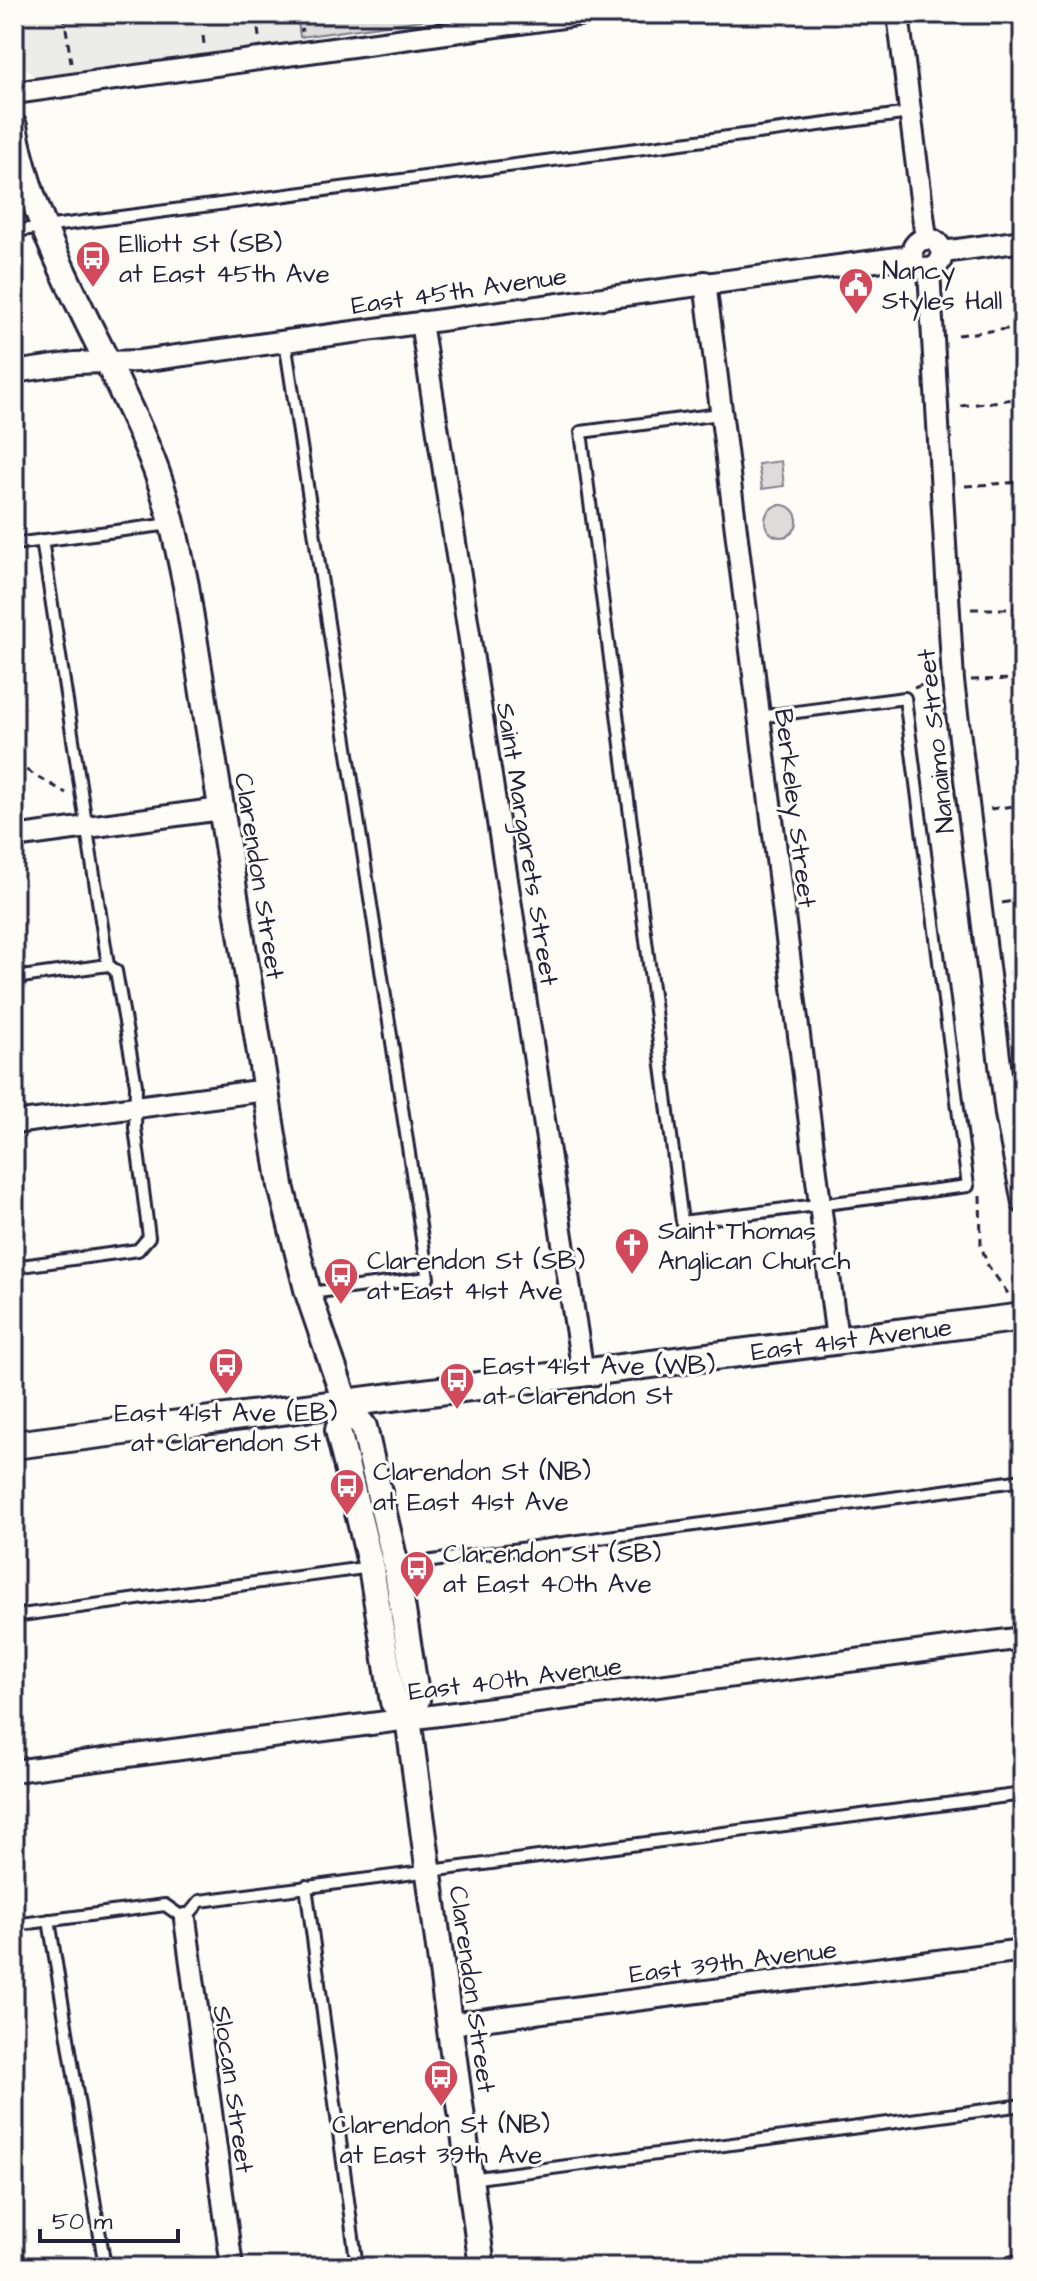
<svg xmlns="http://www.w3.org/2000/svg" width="1037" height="2281" viewBox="0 0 1037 2281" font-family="'Architects Daughter',sans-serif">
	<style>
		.built { fill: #ecece9 }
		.park { fill: #dddcdb; stroke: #807f8b; stroke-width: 2 }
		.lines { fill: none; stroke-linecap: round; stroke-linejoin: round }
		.service-casing { stroke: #22223b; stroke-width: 16 }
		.minor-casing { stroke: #22223b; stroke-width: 26 }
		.tertiary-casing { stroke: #22223b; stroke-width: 30 }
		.secondary-casing { stroke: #22223b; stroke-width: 32 }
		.path { stroke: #22223b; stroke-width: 3; stroke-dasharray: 8 6; stroke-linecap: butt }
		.service { stroke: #fdfcf7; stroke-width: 10 }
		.minor { stroke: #fdfcf7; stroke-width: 20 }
		.tertiary { stroke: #fdfcf7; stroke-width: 24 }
		.secondary { stroke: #fdfcf7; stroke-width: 26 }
		.labels { text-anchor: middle; stroke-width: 6; stroke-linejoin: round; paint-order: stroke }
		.poi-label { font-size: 26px; fill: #22223b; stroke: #fdfcf7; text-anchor: start }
		.street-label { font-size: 26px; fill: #22223b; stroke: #fdfcf7 }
	</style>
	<rect width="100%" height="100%" fill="#fdfcf7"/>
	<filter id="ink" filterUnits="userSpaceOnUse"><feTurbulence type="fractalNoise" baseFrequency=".0125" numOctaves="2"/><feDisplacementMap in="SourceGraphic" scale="16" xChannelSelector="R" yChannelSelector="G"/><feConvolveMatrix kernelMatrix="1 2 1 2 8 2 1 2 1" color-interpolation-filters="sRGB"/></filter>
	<g filter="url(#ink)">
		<!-- built -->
		<path class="built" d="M17,14h280l3,23 -6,5 -260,35 -11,-13z"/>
		<!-- park -->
		<path class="park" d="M297,14h168l-165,23z
			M781,461l3,25 -22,3 -4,-25z
			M765 521a16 16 0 1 1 32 0a16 16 0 1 1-32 0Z"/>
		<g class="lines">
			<!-- service casing -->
			<g class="service-casing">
				<path id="service" d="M14,231l896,-118
					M285,341l143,937 -118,15
					M720,414l-139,18 101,790 286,-36 -63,-488 -147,19
					M14,544l157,-20
					M14,978l94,-13
					M14,1267l124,-17 11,-13 -14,-109 1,-43 -20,-114 -8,-6 -66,-425
					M396,1566l627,-86
					M14,1616l357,-49
					M306,1886l51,381
					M49,1920l56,347
					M14,1925l151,-20 20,14 15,-18 823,-107
					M470,2179l553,-74"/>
			</g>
			<!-- minor casing -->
			<g class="minor-casing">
				<path id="minor" d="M898,14l28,225
					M14,93l570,-79
					M912 254a15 15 0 1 1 30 0a15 15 0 1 1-30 0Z
					M943,252l80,-11
					M929,270l24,411 53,433 17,89
					M705,282l132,1058
					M421,322l162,1051
					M14,372l61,-9 65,-2 772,-105
					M14,837l207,-28
					M14,1123l252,-33
					M14,1771l1009,-133
					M185,1919l47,348
					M450,2024l573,-74
					M1014,2267l9,-1"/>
			</g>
			<!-- tertiary casing -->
			<g class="tertiary-casing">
				<path id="tertiary" d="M14,126c22,120 92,219 137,331 17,42 26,85 35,129l95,600 27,107 38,111 18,23 32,139 21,134 -9,18 74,549
					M346,1404l-8,26 33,137 22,135 15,16"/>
			</g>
			<!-- secondary casing -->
			<g class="secondary-casing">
				<g id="secondary">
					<path id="s1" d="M14,1445l1009,-128"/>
				</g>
			</g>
			<!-- path -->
			<path class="path" d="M64,14l7,49
				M300,14l2,18
				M258,29l1,8
				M203,36l1,8
				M958,335l65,-8
				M961,406l62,-8
				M965,486l58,-4
				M971,609h52
				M971,680l52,-1
				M914,688l18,-7
				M14,763l52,30
				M990,809l33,-4
				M1002,903l21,-4
				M1010,973l13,-2
				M980,1195l1,50 6,19 22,31"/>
			<!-- service -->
			<use href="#service" class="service"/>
			<!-- minor -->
			<use href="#minor" class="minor"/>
			<!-- tertiary -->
			<use href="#tertiary" class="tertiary"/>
			<!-- secondary -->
			<use href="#secondary" class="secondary"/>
		</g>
	</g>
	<!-- icons -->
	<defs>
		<g id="bus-pin" transform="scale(1.8)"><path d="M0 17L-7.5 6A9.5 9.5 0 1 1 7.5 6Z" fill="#d1495b" stroke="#fdfcf7"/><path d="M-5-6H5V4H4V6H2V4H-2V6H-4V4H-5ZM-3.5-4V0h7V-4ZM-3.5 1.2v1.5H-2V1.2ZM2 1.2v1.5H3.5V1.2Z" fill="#fff"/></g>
		<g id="civic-pin" transform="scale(1.8)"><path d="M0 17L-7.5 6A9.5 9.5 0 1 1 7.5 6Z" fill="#d1495b" stroke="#fdfcf7"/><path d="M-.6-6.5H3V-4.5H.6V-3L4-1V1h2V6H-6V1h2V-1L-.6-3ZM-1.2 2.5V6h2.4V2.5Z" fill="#fff"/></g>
		<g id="church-pin" transform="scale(1.8)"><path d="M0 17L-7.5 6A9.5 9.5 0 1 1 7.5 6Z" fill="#d1495b" stroke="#fdfcf7"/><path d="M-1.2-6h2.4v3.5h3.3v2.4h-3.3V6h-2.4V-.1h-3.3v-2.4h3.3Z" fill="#fff"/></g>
	</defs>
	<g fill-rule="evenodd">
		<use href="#bus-pin" x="93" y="258"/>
		<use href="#civic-pin" x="856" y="285"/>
		<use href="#church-pin" x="632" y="1245"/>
		<use href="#bus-pin" x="341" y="1275"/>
		<use href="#bus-pin" x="226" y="1365"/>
		<use href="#bus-pin" x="457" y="1380"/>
		<use href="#bus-pin" x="347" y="1486"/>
		<use href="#bus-pin" x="417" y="1568"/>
		<use href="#bus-pin" x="441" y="2077"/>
	</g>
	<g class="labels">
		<!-- poi labels -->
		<g class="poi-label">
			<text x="119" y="252">Elliott St (SB)<tspan x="119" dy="30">at East 45th Ave</tspan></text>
			<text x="882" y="279">Nancy<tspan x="882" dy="30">Styles Hall</tspan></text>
			<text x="658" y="1239">Saint Thomas<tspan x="658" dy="30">Anglican Church</tspan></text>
			<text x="367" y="1269">Clarendon St (SB)<tspan x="367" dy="30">at East 41st Ave</tspan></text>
			<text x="483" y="1374">East 41st Ave (WB)<tspan x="483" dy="30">at Clarendon St</tspan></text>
			<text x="226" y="1421" text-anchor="middle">East 41st Ave (EB)<tspan x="226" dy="30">at Clarendon St</tspan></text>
			<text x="373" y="1480">Clarendon St (NB)<tspan x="373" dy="30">at East 41st Ave</tspan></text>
			<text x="443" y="1562">Clarendon St (SB)<tspan x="443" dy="30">at East 40th Ave</tspan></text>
			<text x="441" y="2133" text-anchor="middle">Clarendon St (NB)<tspan x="441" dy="30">at East 39th Ave</tspan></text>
		</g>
		<!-- street labels -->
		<g class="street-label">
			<text transform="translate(459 290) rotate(-8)" y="9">East 45th Avenue</text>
			<text transform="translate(935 741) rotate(-96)" y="9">Nanaimo Street</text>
			<text transform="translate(796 808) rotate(83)" y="9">Berkeley Street</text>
			<text transform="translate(528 844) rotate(81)" y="9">Saint Margarets Street</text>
			<text transform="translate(260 876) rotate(81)" y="9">Clarendon Street</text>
			<text dy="9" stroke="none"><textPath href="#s1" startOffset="844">East 41st Avenue</textPath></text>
			<text transform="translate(515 1678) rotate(-7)" y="9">East 40th Avenue</text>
			<text transform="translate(733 1961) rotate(-7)" y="9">East 39th Avenue</text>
			<text transform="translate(473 1989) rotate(82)" y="9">Clarendon Street</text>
			<text transform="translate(234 2089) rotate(82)" y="9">Slocan Street</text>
		</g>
	</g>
	<!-- margin -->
	<rect width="1037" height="2281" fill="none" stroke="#fdfcf7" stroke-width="48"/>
	<rect x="24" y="24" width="989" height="2233" fill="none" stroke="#22223b" stroke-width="3" filter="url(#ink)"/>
	<!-- scale -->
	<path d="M40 2229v12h138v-12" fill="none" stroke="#22223b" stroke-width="4"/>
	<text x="52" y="2229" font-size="24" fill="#22223b" stroke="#fdfcf7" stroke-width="6" paint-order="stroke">50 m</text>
</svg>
